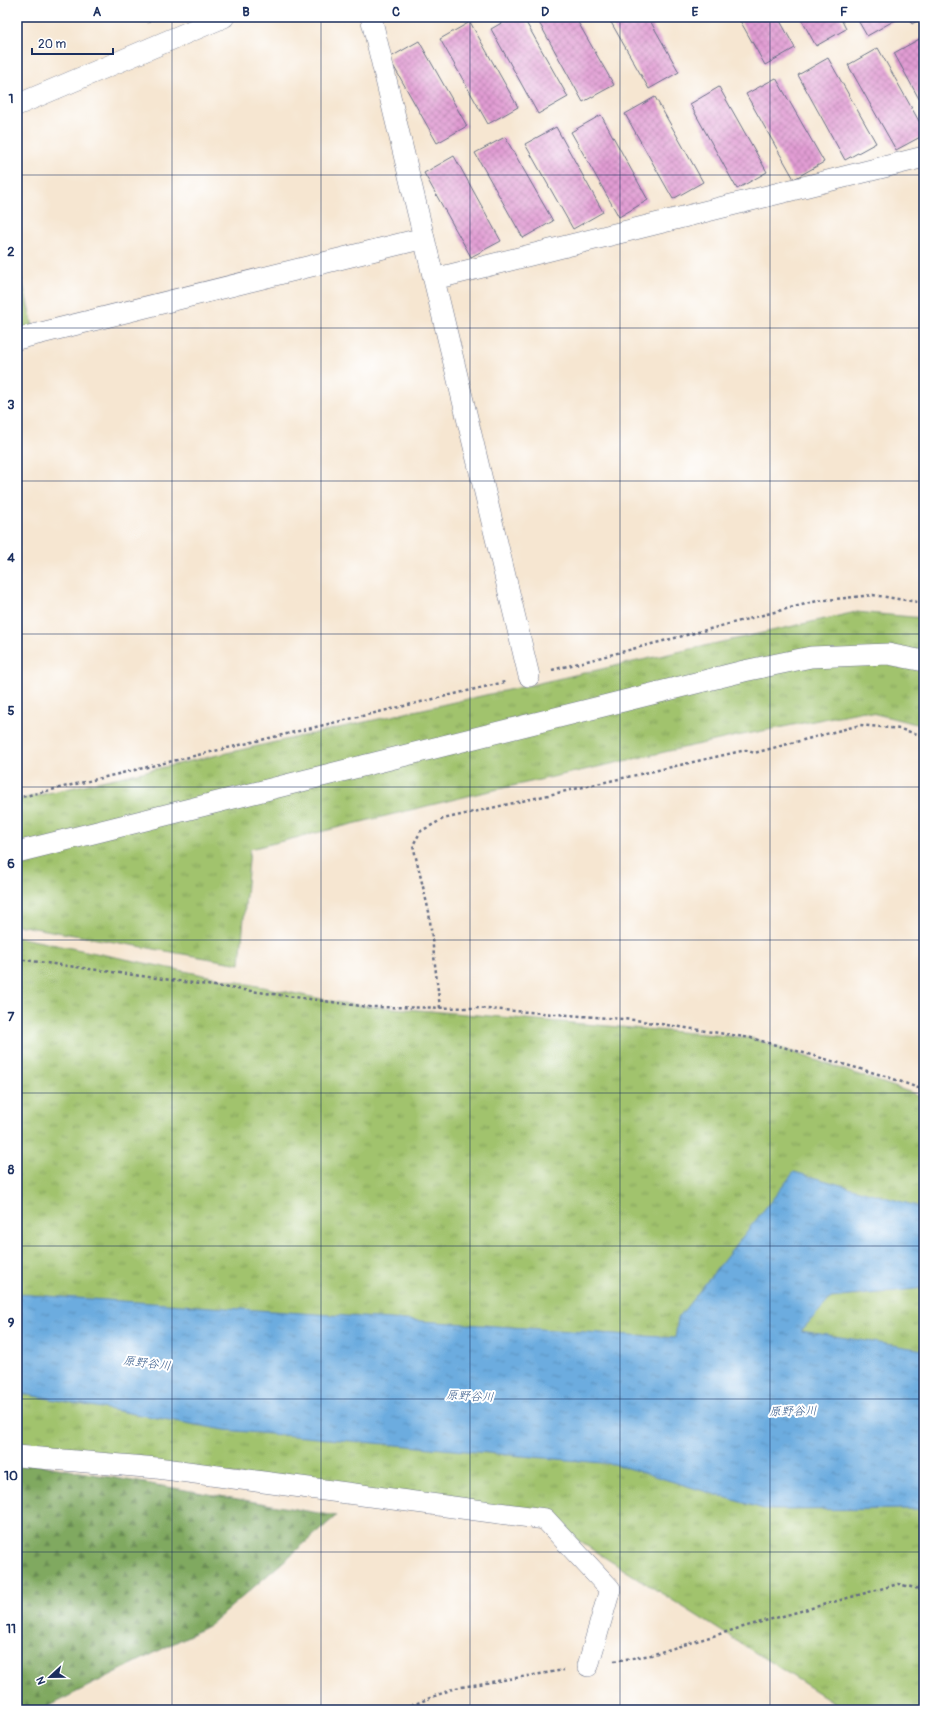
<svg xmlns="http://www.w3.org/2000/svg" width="941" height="1727" viewBox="0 0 941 1727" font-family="Pangolin,'Klee One',sans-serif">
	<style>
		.grass { fill: url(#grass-tufts); stroke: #5e7966 }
		.forest { fill: url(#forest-firs); stroke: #4e6c5f }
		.water { fill: url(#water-ripples); stroke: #446e9e }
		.building { fill: url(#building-cross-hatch) }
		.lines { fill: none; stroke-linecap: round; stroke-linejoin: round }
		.street-casing { stroke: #686f86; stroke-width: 22 }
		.path { stroke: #686f86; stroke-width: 2.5; stroke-dasharray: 3 3; stroke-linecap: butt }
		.street { stroke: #fff; stroke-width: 21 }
		.grid { fill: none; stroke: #1b2f5e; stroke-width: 1; stroke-opacity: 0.55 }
		.labels { text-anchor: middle; stroke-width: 4; stroke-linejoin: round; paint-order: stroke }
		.water-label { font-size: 12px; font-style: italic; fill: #375b8b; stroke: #fff }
		.neatline { fill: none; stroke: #1b2f5e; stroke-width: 1.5 }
		.grid-label { font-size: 13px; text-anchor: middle; font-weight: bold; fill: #1b2f5e }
	</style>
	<defs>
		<pattern id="grass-tufts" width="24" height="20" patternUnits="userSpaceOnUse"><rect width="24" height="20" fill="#a1c36d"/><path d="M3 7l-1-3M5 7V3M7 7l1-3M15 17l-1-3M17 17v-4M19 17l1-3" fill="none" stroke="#829f5d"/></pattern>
		<pattern id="forest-firs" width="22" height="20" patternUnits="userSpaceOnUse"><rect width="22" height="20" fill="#80a960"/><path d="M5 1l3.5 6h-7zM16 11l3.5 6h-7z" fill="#688a52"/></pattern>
		<pattern id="water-ripples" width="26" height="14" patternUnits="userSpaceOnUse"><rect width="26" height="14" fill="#6cacdf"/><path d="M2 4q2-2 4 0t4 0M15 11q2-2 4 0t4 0" fill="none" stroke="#588cb8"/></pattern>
		<pattern id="building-cross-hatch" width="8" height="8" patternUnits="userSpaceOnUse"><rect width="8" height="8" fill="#e19cd3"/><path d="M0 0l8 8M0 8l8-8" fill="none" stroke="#b680ae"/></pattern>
	</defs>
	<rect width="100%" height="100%" fill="#fff"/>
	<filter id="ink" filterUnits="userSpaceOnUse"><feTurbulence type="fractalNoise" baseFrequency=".025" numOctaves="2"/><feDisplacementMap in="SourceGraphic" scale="8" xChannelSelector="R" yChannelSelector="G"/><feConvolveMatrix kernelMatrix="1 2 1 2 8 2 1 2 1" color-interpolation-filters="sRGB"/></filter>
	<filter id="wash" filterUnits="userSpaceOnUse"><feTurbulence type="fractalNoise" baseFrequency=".012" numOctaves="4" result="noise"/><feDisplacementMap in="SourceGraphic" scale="16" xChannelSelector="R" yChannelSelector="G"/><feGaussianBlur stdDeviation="0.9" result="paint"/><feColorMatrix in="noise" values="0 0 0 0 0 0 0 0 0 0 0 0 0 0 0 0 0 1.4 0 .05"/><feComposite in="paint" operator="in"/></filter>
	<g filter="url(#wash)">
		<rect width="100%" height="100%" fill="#f6e6d1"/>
		<!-- grass -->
		<path class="grass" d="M17,259l18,75 -18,5z
			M856,612l68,6v108l-60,-15 -132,26 -260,58 -222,54 -10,115 -223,-39v-125z
			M17,937l329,67 405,34 173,59v613h-78l-302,-191 -527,-75z"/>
		<!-- forest -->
		<path class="forest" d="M17,1461l319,55 -126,109 -169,85h-24z"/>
		<!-- water -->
		<path class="water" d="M794,1172l130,36v80l-93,10 -30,33 123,19v159l-157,1 -153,-46 -389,-34 -208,-37v-99l658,44 3,-20z"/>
		<g id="blocks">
			<!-- building -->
			<path class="building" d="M512,17h11l45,80 -30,17 -47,-85z
				M536,17h39l39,68 -31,17z
				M608,17h40l31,55 -30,17z
				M738,17h40l17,31 -30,17z
				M800,17h40l6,12 -30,17z
				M856,17h39l2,2 -30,17z
				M908,17h16l-12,7z
				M470,22l48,85 -30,17 -48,-85z
				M923,37l1,1v70l-30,-55z
				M419,41l48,85 -30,17 -48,-85z
				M878,48l46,82v5l-28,15 -48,-85z
				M828,58l48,85 -31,17 -47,-85z
				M776,78l48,84 -30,17 -48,-85z
				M719,87l48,85 -30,17 -47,-85z
				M655,97l48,85 -30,17 -48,-85z
				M601,115l47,85 -29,17 -48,-85z
				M556,127l47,85 -30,17 -48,-85z
				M505,137l48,84 -30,17 -48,-85z
				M454,156l47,85 -30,16 -47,-84z"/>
		</g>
	</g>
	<g filter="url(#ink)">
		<use href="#blocks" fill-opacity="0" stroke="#686f86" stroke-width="1"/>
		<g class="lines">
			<!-- street casing -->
			<g class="street-casing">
				<path id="street" d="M371,17l158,659
					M17,105l207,-88
					M434,279l490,-122
					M17,339l407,-101
					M17,852l727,-181 67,-14 77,-3 36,7
					M17,1456l140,12 388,51 65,70 -22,77"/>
			</g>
			<!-- path -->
			<path class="path" d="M146,17l3,6
				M552,670l265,-69 56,-6 51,8
				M17,798l488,-116
				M17,959l351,48 107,1 160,12 116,18 134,38 39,14
				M440,1008l-11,-96 -16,-67 8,-14 22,-12 303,-69 8,3 106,-28 40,4 24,7
				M614,1661l37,-6 85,-26 162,-45 26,6
				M400,1710l55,-22 109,-18"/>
			<!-- street -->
			<use href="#street" class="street"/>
		</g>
	</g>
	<!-- grid -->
	<path class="grid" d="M172,17v1693M321,17v1693M470,17v1693M620,17v1693M770,17v1693M17,175h907M17,328h907M17,481h907M17,634h907M17,787h907M17,940h907M17,1093h907M17,1246h907M17,1399h907M17,1552h907"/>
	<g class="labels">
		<!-- water labels -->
		<g class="water-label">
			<text transform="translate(147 1363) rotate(7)" y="4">原野谷川</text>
			<text transform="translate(470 1396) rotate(3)" y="4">原野谷川</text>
			<text transform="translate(793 1411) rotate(-1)" y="4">原野谷川</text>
		</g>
	</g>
	<!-- margin -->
	<rect width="941" height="1727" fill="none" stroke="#fff" stroke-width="44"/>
	<!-- north arrow -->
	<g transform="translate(50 1677) rotate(248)" stroke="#ffffff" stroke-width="3" paint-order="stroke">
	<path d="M0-3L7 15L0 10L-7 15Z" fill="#1b2f5e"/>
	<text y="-6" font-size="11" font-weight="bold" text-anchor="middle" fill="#1b2f5e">N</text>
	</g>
	<!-- scale -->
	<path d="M32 48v6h81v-6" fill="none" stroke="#1b2f5e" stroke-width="2"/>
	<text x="38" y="48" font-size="12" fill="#1b2f5e" stroke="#ffffff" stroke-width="3" paint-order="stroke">20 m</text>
	<rect x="22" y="22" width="897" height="1683" class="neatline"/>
	<g class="grid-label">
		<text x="97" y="16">A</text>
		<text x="246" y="16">B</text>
		<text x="396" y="16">C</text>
		<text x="545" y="16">D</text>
		<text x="695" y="16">E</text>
		<text x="844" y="16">F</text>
		<text x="11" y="103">1</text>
		<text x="11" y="256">2</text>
		<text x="11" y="409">3</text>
		<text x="11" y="562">4</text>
		<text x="11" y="715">5</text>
		<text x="11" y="868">6</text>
		<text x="11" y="1021">7</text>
		<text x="11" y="1174">8</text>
		<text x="11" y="1327">9</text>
		<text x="11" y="1480">10</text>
		<text x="11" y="1633">11</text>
	</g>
</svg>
